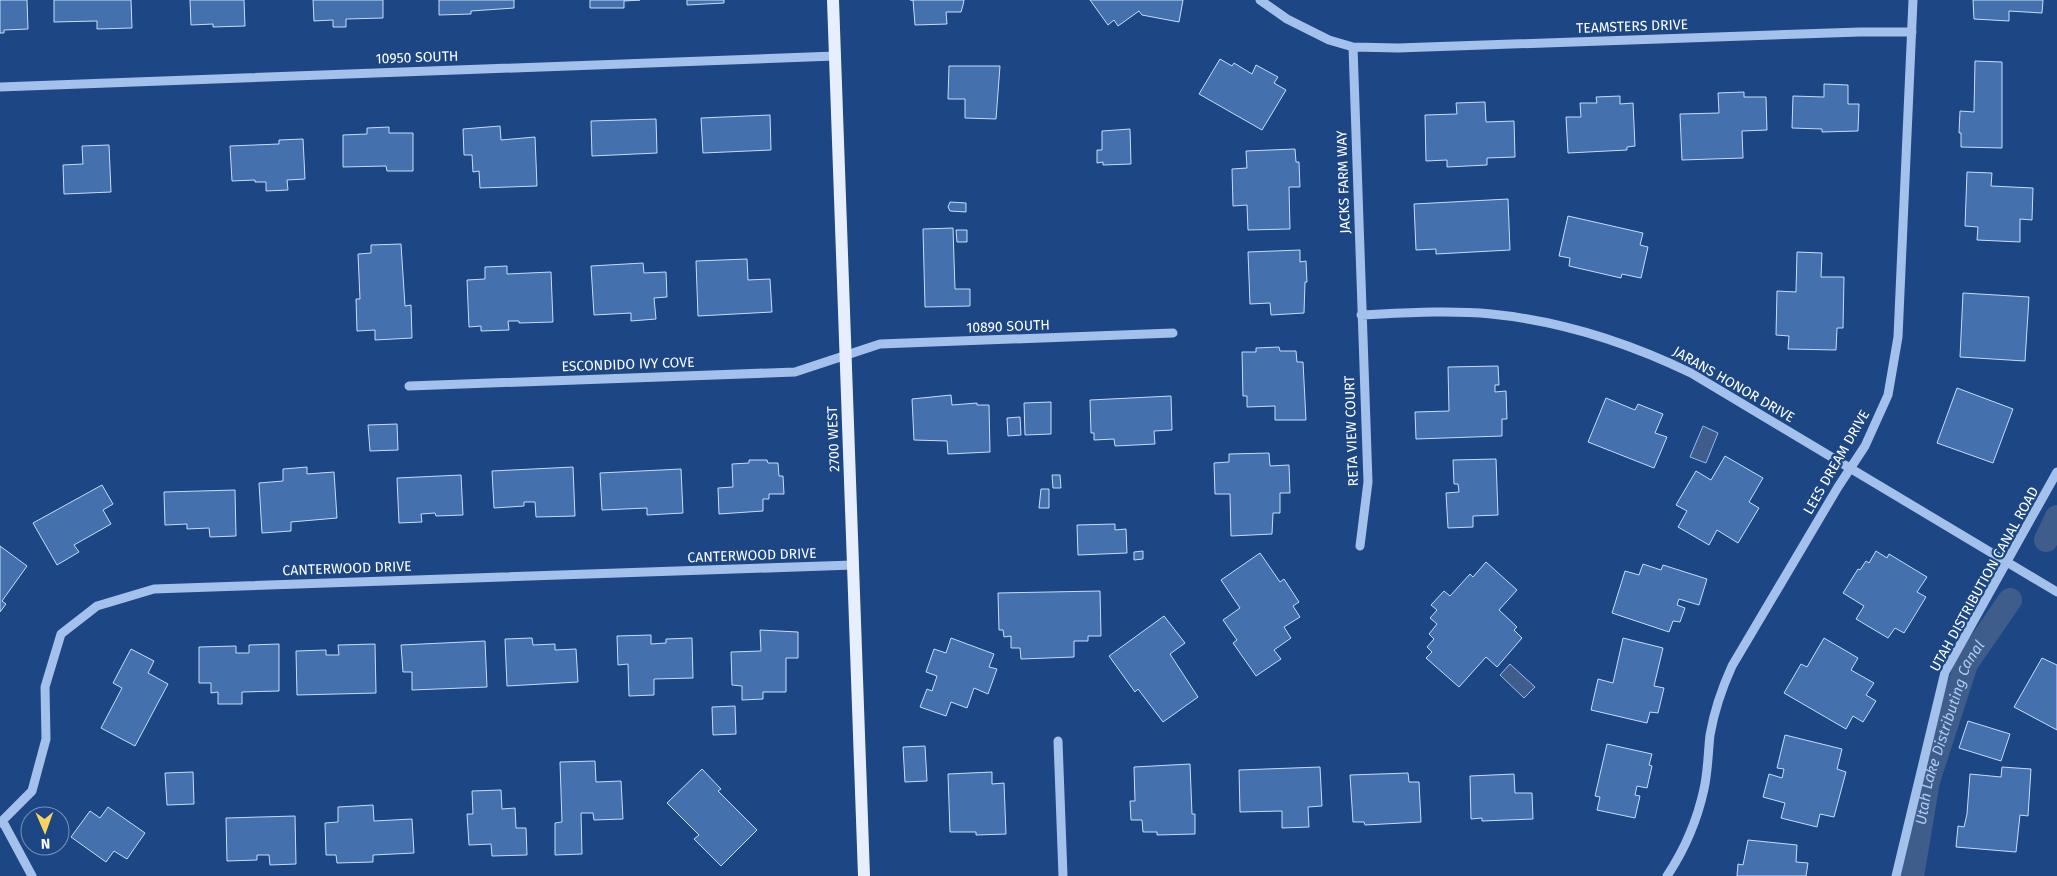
<svg xmlns="http://www.w3.org/2000/svg" width="2057" height="876" viewBox="0 0 2057 876" font-family="'Fira Sans',sans-serif">
	<style>
		.water { fill: #3f5d8b; stroke: #96bbed }
		.lines { fill: none; stroke-linecap: round; stroke-linejoin: round }
		.canal { stroke: #3f5d8b; stroke-width: 24 }
		.building { fill: #4470ad; stroke: #c8dcf8 }
		.minor { stroke: #a3c1eb; stroke-width: 9 }
		.major { stroke: #e7effe; stroke-width: 12 }
		.labels { text-anchor: middle; stroke-width: 4.5; stroke-linejoin: round; paint-order: stroke }
		.street-label { font-size: 14px; fill: #fff; stroke: #1c4684 }
		.water-label { font-size: 15px; font-style: italic; fill: #afcbf2; stroke: #1c4684 }
	</style>
	<rect width="100%" height="100%" fill="#1c4684"/>
	<!-- water -->
	<path class="water" d="M1703,426l15,7 -12,30 -16,-6z
		M1510,664l25,23 -11,11 -24,-23z"/>
	<g class="lines">
		<!-- canal -->
		<g class="canal">
			<path d="M2046,540l11,-23"/>
			<path id="s1" d="M1912,876l16,-95 38,-117 44,-64"/>
		</g>
	</g>
	<!-- building -->
	<path class="building" d="M0,0h27l1,29 -24,1v3h-4z
		M54,0h77l1,28 -35,1v-8l-43,1z
		M190,0h54l1,26 -32,1v-3l-22,1z
		M313,0h70v18l-37,1v8h-13v-7l-19,1z
		M439,0h75v8l-43,3v3l-32,1z
		M590,0h50l-16,1v7h-34z
		M687,0h37v3l-37,2z
		M910,0h54l-1,5 -2,7h-15l1,12 -32,1 -2,-25z
		M1090,0h93l-4,22 -37,-7 -3,-4 -21,15 -4,-6 -6,5z
		M1973,0h70l-1,13 -33,-2v10l-35,-2z
		M1220,59l12,7 2,-3 18,11 4,-9 22,12 -4,6 12,7 -24,40 -63,-36z
		M1975,61l27,1v86l-41,-1v-14h-2l1,-22 14,1z
		M949,66h51l-4,53 -31,-1v-19h-17z
		M1824,84l24,1v19h11l-1,27 -36,1v-3l-30,-1 1,-32 31,1z
		M1744,92v5h22l1,33 -25,1 1,27 -61,2 -2,-46 39,-1 -1,-20z
		M1620,96v8l13,-1 2,43 -8,1v3l-59,3 -2,-36h15l-1,-14h17l-1,-6z
		M1485,102l1,20 28,-1 1,36 -28,1v7l-40,2v-7l-21,1 -1,-46 32,-1 -1,-11z
		M770,115l1,35 -68,3 -2,-35z
		M656,119l1,34 -65,3 -1,-35z
		M500,126l1,14 34,-3 2,49 -57,2 -1,-17 -6,1 -1,-17h-8l-1,-26z
		M389,127v6h24v38h-26l-1,-5 -43,1v-32l24,-1v-6z
		M1130,129l1,35 -28,1v-3l-6,1v-13h5v-19z
		M303,139l2,40 -18,1 1,10 -22,1v-9h-11v-2l-23,1 -2,-35 49,-2v-4z
		M109,145l2,47 -47,2 -1,-29 20,-1 -1,-18z
		M1295,149l1,13h3l1,25h-11l1,42 -42,1 -1,-25 -14,1 -1,-37 15,-1 -1,-17z
		M1967,172l25,1 -1,13 42,2 -1,32 -12,-1v23l-43,-2 1,-13 -13,-1z
		M1508,199l2,51 -74,4v-5l-20,1 -2,-46z
		M950,202l16,1v9l-16,-1 -2,-4z
		M1568,216l75,17 -3,12 8,2 -7,31 -19,-4 -1,4 -52,-12 1,-8 -11,-2z
		M953,228l2,61h15v17l-45,1 -2,-78z
		M956,230h11v12h-10z
		M401,244l4,62 6,-1 1,33 -37,2v-10l-18,1 -1,-32h4l-2,-45 13,-1v-8z
		M1300,250v12l6,-1 1,21h-2l-1,31 -33,2 -1,-12 -20,1 -2,-52z
		M1797,252l25,1 -1,24h23l-1,51h-6l-1,22 -48,-1 1,-13 -13,-1 1,-44 19,1z
		M747,259l1,21 22,-1 2,33 -74,4 -2,-55z
		M643,263l1,10 22,-1 1,25 -13,1 2,21 -25,2v-8l-37,2 -3,-49z
		M507,266v8l44,-2 2,50 -34,1v-2h-11l1,9 -28,1v-5l-12,1 -2,-47 18,-1v-12z
		M1963,293l66,4 -4,64 -65,-4z
		M1279,347l1,4h16l1,11h6l3,58h-31v-14l-28,1v-11h-4l-1,-44h14v-4z
		M1498,366l1,19h-4v7l11,-1 1,28h-5v17l-86,3 -1,-27 34,-1 -1,-44z
		M1957,388l56,21 -20,54 -56,-20z
		M951,395l1,10 25,-2v2h12l1,47 -42,2 -1,-13 -33,-1 -2,-41z
		M1171,396l1,34 -18,1 1,13 -40,2 -1,-7 -20,1v-7h-3l-1,-33z
		M1606,398l29,12 3,-6 25,10 -8,19 12,4 -13,31 -66,-26z
		M1051,402v32l-26,1 -1,-32z
		M1020,417l1,18 -13,1 -1,-18z
		M397,424l1,26 -28,1 -2,-26z
		M1269,453l1,13 19,-1 1,28h-10v20h-7l-1,21 -41,2 -1,-42h-15l-1,-31 15,-1v-8z
		M1725,456l38,22 -14,24 10,6 -21,35 -21,-13 -8,15 -31,-18 9,-16 -11,-6 20,-34 15,9z
		M1496,459l2,56 -25,1v11l-25,1 -2,-35 13,-1 -1,-8h-4l-1,-24z
		M749,460h18l1,3h10l1,13h4l1,18h-15v5h-6v12l-44,3 -1,-26 15,-1 -1,-23 17,-1z
		M307,467v7l27,-2 3,46 -46,4v9l-29,2 -3,-50 24,-2v-12z
		M573,467l2,49 -39,1 -1,-15h-11v4l-30,2 -2,-37z
		M681,469l2,44 -36,2v-7l-45,2 -2,-37z
		M461,475l2,40 -27,1 -1,-3 -14,1 1,8 -23,1 -2,-45z
		M1052,475h8l1,13h-8z
		M102,485l11,19 -10,6 8,14 -37,21 5,7 -22,13 -24,-42z
		M1041,489h8v19h-10z
		M235,490l1,46 -26,1 -1,-9 -22,1v-5l-22,1 -1,-33z
		M1115,524v6l11,-1 1,24 -49,2 -1,-30z
		M0,546l27,20 -25,35 4,3 -6,8z
		M1143,551v8l-9,1v-8z
		M1876,551l11,7 2,-4 38,23 -10,15 9,5 -22,36 -9,-5 -7,10 -32,-19 8,-13 -21,-13 15,-24 2,1 6,-9 3,2z
		M1260,553l20,29 4,-3 15,23 -6,4 7,11 -16,10 7,11 -17,12 7,9 -25,17 -23,-33 4,-3 -14,-20 17,-12 -19,-28z
		M1486,562l31,28 -18,20 18,17 -3,3 8,8 -25,29 -11,-10 -27,30 -33,-29 6,-6 -5,-5 7,-8 -5,-5 8,-10 -7,-6 7,-8 -6,-5 13,-14 6,5 20,-22 3,3z
		M1643,564l18,6 2,-5 44,14 -8,26 -20,-6 -2,6 8,3 -5,14 -7,-1 -4,11 -57,-19 13,-42 14,4z
		M1100,591l1,45h-13v5h-14v16l-53,2 -1,-11h-9v-12l-7,1 -1,-7h-4l-1,-37z
		M1164,616l21,27 -15,11 28,43 -35,25 -25,-33 -3,3 -26,-36z
		M760,630l38,2v26h-12v34h-23v7l-21,1v-14l-10,-1 -1,-33 30,-1z
		M651,635v9l15,-1v-4l26,-1 1,40 -39,1v16l-25,1 -1,-32 -10,1 -1,-29z
		M532,638l1,7 22,-1v6l21,-1 2,33 -71,4 -2,-47z
		M951,638l43,16 -5,13 8,2 -9,25 -14,-6 -7,20 -16,-6 -5,14 -26,-9 7,-18 5,2 5,-15 -11,-4 8,-23 12,4z
		M1623,638l40,10 -9,38 10,2 -6,25 -8,-1 -3,11 -56,-13 7,-31 15,4z
		M1824,638l34,20 -7,12 23,13 -8,12 10,6 -13,21 -10,-6 -7,13 -62,-36 17,-29 6,3z
		M485,641l2,46 -75,3v-18h-9l-2,-27z
		M279,644v47l-37,1v12h-24v-12l-7,1v-10h-12v-36l37,-1v7h13v-8z
		M375,644l1,49 -79,2 -1,-44 30,-1v5h13l-1,-10z
		M131,649l23,12 -6,12 20,11 -33,62 -34,-18 21,-40 -9,-5z
		M2042,658l15,7v65l-43,-23z
		M735,706l1,28 -23,1 -1,-28z
		M1968,721l42,13 -9,27 -42,-13z
		M1785,735l57,14 -5,20 9,3 -12,45 -14,-3 -3,13 -36,-9 4,-15 -22,-6 6,-23 13,4 2,-9 -7,-1z
		M1607,744l45,10 -3,11 3,1 -5,22 -10,-2 -2,9 5,1 -5,22 -38,-8 3,-13 -5,-1z
		M925,746l2,35 -22,1 -2,-35z
		M595,761l1,21 25,-1 2,38 -29,1 -1,-7h-12l1,41 -27,1v-32l7,-1 -2,-60z
		M1190,764l2,50h3v20l-38,1v-3h-14l-1,-12h-11l-1,-19h5l-1,-34z
		M1320,767l2,39 -14,1 1,20 -27,1v-17l-42,1 -1,-42z
		M2002,767l29,2 -3,47 -8,-1 -4,37 -60,-5 2,-21 6,1 3,-13 3,-40 31,3z
		M702,769l19,20 -3,2 39,39 -36,36 -27,-27 5,-4 -32,-32z
		M193,772l1,32 -27,1 -2,-32z
		M992,772v12l12,-1 2,51 -30,1v-3h-26l-2,-58z
		M1408,773l1,9h10l2,40 -56,3 -1,-3h-11l-3,-47z
		M1514,774l1,19h17l1,26 -51,2v-3l-11,1 -1,-43z
		M501,790l1,19 13,-1 1,20h10l1,27 -35,1 -1,-12 -22,1 -2,-31h6l-1,-23z
		M373,805l1,16 38,-2 2,34 -41,2v7l-36,1 -1,-8h-10l-1,-32 13,-1v-15z
		M108,807l37,26 -18,26 -13,-8 -8,11 -35,-25 19,-26 10,7z
		M295,816l1,48 -26,1 -1,-10h-12v5l-30,1 -1,-43z
		M1748,840l49,5 -1,17 12,1 -2,13h-69l1,-12 5,1z"/>
	<g class="lines">
		<!-- minor -->
		<path class="minor" d="M1260,0l27,19 42,21 24,7 45,1 462,-16h52
			M1353,47l15,435 -8,64
			M0,87l835,-31
			M1361,315c43,-2 87,-5 130,-1 71,7 136,28 200,59l366,219
			M409,386l386,-14 85,-28 293,-11
			M1058,741l5,135
			M3,822l29,54
			M0,823l32,-32 14,-52 -1,-52 16,-53 36,-28 57,-17 699,-24
			M1667,876c18,-27 30,-55 37,-87 4,-18 4,-36 6,-54 4,-23 12,-47 22,-69l106,-179 27,-41 23,-51 10,-58 15,-337
			M1896,876l49,-204 112,-200"/>
		<!-- major -->
		<path class="major" d="M833,0l31,876"/>
	</g>
	<g class="labels">
		<!-- street labels -->
		<g class="street-label">
			<text transform="translate(1632 26) rotate(-2)" y="5">TEAMSTERS DRIVE</text>
			<text transform="translate(417 57) rotate(-2)" y="5">10950 SOUTH</text>
			<text transform="translate(1343 182) rotate(-92)" y="5">JACKS FARM WAY</text>
			<text transform="translate(1008 326) rotate(-2)" y="5">10890 SOUTH</text>
			<text transform="translate(628 364) rotate(-2)" y="5">ESCONDIDO IVY COVE</text>
			<text transform="translate(1734 384) rotate(30)" y="5">JARANS HONOR DRIVE</text>
			<text transform="translate(1351 431) rotate(-92)" y="5">RETA VIEW COURT</text>
			<text transform="translate(833 439) rotate(-92)" y="5">2700 WEST</text>
			<text transform="translate(1836 462) rotate(-60)" y="5">LEES DREAM DRIVE</text>
			<text transform="translate(752 555) rotate(-2)" y="5">CANTERWOOD DRIVE</text>
			<text transform="translate(347 568) rotate(-2)" y="5">CANTERWOOD DRIVE</text>
			<text transform="translate(1984 579) rotate(-61)" y="5">UTAH DISTRIBUTION CANAL ROAD</text>
		</g>
		<!-- water labels -->
		<g class="water-label">
			<text dy="5" stroke="none"><textPath href="#s1" startOffset="149">Utah Lake Distributing Canal</textPath></text>
		</g>
	</g>
	<!-- north arrow -->
	<g transform="translate(45 831) rotate(178)"><circle r="24" fill="#1c4684" stroke="#7790b5"/>
	<path d="M0-4L9 19L0 12L-9 19Z" fill="#fbd361"/>
	<text y="-8" font-size="14" font-weight="bold" text-anchor="middle" fill="#ffffff">N</text>
	</g>
</svg>
